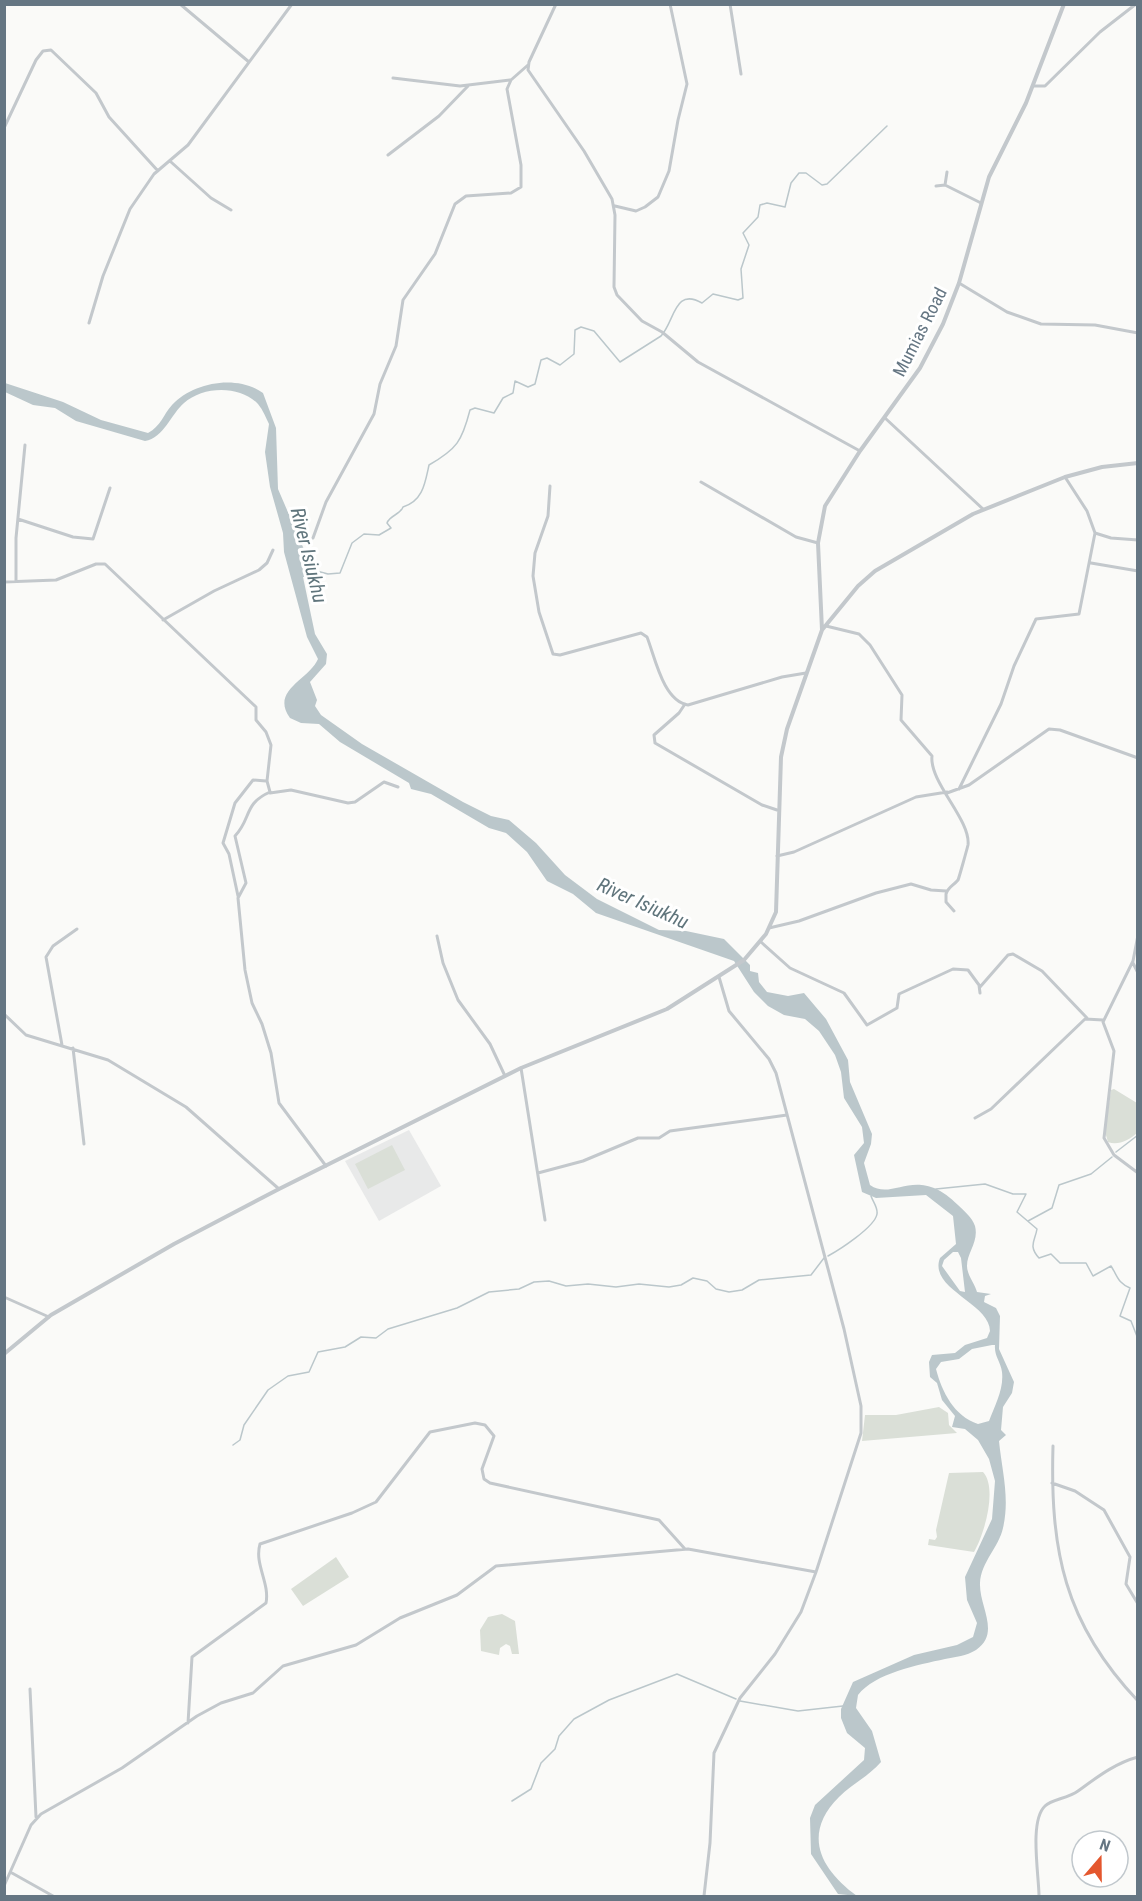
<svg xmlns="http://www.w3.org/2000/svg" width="1142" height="1901" viewBox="0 0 1142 1901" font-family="'Roboto Condensed',sans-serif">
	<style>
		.built { fill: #e8e9e9 }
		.green { fill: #dadfd7 }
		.water { fill: #bbc7cb; fill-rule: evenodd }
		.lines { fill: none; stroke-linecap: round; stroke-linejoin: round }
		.stream { stroke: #bbc7cb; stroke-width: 1.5 }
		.minor { stroke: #c3c8cc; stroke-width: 3 }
		.tertiary { stroke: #c3c8cc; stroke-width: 4 }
		.labels { text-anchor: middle; stroke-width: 6; stroke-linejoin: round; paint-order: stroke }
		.street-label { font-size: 18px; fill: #657683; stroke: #fff }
		.water-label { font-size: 20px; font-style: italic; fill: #60757c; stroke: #fff }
	</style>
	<rect width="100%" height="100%" fill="#fafaf8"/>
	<!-- built -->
	<path class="built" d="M409,1130l32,56 -62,35 -34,-60z"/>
	<!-- green -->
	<path class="green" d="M1114,1089l23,14v30c-8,7 -19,13 -29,9l-3,-10 6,-42z
		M392,1145l13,25 -37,19 -13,-25z
		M939,1407l9,6 1,12 8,8 -95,8 3,-26h31z
		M983,1472c15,16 1,63 -9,80l-46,-7 1,-6 6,1 2,-3 -1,-7 13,-57z
		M336,1557l13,20 -46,29 -12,-17z
		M502,1614l13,7 4,33h-7l-2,-8 -4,-2 -6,4 -1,7 -18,-4 -1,-21 8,-13z"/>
	<!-- water -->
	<path class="water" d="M5,383l58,19 38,18 47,13c13,-7 15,-18 24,-28 21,-23 65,-31 91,-12l13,35 2,61 34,79 -1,8 -8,1 12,57 12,20 -1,10 -16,18 7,18 -2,6 6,9 41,29 101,58 28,14 18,4 27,23 29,32 32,24 62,31 27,1 38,8 26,26v6l8,2 1,9 8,10 21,4 16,-3 22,26 22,41 2,22 22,52 -1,10 -7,19 6,22c24,17 46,-22 88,20 6,6 14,12 17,21 4,16 -8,26 -8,40 0,9 8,18 10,26l14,2 -6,2 -1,6 12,6 4,8 -1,33 15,33 -2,11 -9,14 -2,23 5,5 -7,6c3,30 11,57 4,87 -4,19 -22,34 -23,55 -1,24 21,50 -4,67 -10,6 -20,7 -31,9 -27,6 -70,14 -87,36l-2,13 16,23 9,31c-12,14 -29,22 -42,35 -37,37 -19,72 18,99l-19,-2 -27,-40 -1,-36 5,-13 49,-45 1,-12 -18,-15 -6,-15v-9l12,-27 61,-27 43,-10 16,-8 4,-14 -10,-23 -2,-23 27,-58 3,-38 -6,-22 -11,-19 -13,-11 -13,-2 3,-11 -13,-16 -5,-17 -7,-6 -1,-15 3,-7 23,-2 10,-8 22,-7 3,-7c0,-28 -62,-42 -50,-73l16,-14 -3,-28 -27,-21 -50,3 -14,-6 -8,-37 10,-12 -2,-16 -18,-29 -3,-26 -6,-17 -16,-24 -14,-12 -21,-4 -16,-9 -14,-14 -20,-31 -138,-48 -23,-19 -26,-13 -20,-29 -21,-19 -17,-5 -58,-34 -20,-5 -2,-6 -69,-41 -21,-18 -18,-1 -11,-5c-20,-28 19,-38 28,-59l-11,-22 -23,-85 -1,-19 -13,-46 -5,-35 4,-28c-3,-6 -6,-14 -11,-20 -18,-19 -55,-18 -74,-1 -13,11 -20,35 -39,38l-69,-20 -21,-13 -22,-3 -28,-13zM953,1252h5l3,6 4,34 -5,-1 -18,-25 2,-6zM992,1345h3c-1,11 6,17 7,27 2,17 -7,33 -13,49l-11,3c-24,-8 -36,-32 -42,-55l5,-7 18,-3 13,-10z"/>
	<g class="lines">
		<!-- stream -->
		<path class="stream" d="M313,570l15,4 12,-1 12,-30 12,-9 15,1 12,-7 -4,-5c3,-8 13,-8 16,-16 20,-6 22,-24 26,-42 28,-16 33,-24 41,-55l5,-2 19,5 9,-15 10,-5 2,-12 13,6 7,-3 6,-24 6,-2 13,7 14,-11 1,-24 6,-3 13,4 26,31 41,-26c14,-15 13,-49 41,-33l11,-9 25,6 5,-2 -2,-29 8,-24 -6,-12 15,-16 2,-12 7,-2 18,4 6,-24 8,-10h7l16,12 5,-1 60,-58
			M1116,1152l22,-17
			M936,1189l49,-5 28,10h13l-9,18 20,17c-2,12 -9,17 2,29l12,-4 9,9h26l7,13 18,-10c7,11 7,17 19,22l-10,28 11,5 7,18
			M1028,1221l24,-13 7,-23 32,-11 21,-17
			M828,1256c11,-6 47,-29 49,-42 1,-7 -4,-12 -6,-18
			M233,1445l7,-5 4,-15 24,-35 20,-14 21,-4 9,-20 27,-5 16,-10 15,1 12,-9 69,-21 32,-16 30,-3 15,-7 15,-1 17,5 22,-2 28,3 23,-3 30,3 12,-2 12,-7 14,3 9,8 13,3 13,-2 17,-10 52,-5 13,-17
			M740,1701l58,10 45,-5
			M512,1801l19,-12 10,-26 14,-14 4,-13 15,-17 35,-19 68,-26 59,25"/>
		<!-- minor -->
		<path class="minor" d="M180,4l69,58
			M556,4l-27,58 -1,8 56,81 28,48 3,16 -1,72 3,8 25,26 20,11 36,30 162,89
			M730,4l11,70
			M393,78l67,8 50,-6
			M1033,86h12l55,-54 36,-28
			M4,128l32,-68 7,-9 8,-1 45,43 13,24 49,54
			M388,155l51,-39 29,-30
			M171,162l40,36 20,12
			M947,172l-2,13 36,18
			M936,186l9,-1
			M615,206l21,5 9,-4 13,-10 11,-26 9,-51 9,-36 -17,-80
			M959,283l48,29 34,12 54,1 43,8
			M89,323l14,-47 27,-67 24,-35 34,-29 104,-141
			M885,418l98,91
			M701,482l95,55 22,6
			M550,486l-2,30 -13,37 -2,23 6,36 14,42 7,1 81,-22 6,4c8,20 16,64 41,68l94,-28 24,-4
			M18,519l55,18 20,2 17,-51
			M1095,533l16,5 27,2
			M313,538l13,-36 48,-88 6,-30 16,-38 7,-46 32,-46 20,-50 11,-8 45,-3 10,-6v-22l-14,-76 4,-9 17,-15
			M1091,563l47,8
			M16,581v-43l9,-93
			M4,582l52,-2 40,-16h9l151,143v13l10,12 5,13 -4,36 3,11c-27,12 -18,26 -35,44l11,47 -8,15 7,72 7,33 10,21 9,29 8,50 47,63
			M163,620l51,-29 45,-21 8,-7 6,-13
			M826,626l33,8 11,11 32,50 -1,25 31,36c-3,26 39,64 36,89 -1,4 -9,33 -10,35 -5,6 -10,7 -12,14v8l8,9
			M685,704l-6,9 -25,22 1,8 107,62 15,5
			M959,789l42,-85 13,-38 22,-47 43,-5 16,-81 -8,-22 -22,-34
			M270,793l21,-3 57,13 7,-1 29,-20 14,5
			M947,793l22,-8 80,-56 11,1 78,28
			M777,856l17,-4 122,-55 31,-5
			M238,896l-9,-42 -6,-11 12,-40 18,-23 13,1
			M769,928l30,-7 77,-28 35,-9 20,6 15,1
			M1138,935l-5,26 -30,61 11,29 -10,87 10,17 24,18
			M437,936l6,27 15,37 32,44 15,32
			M761,942l29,26 54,25 23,32 30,-17 2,-14 54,-25 15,1 11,15 1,8
			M1133,963l5,10
			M980,987l28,-32 5,-1 29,17 45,47
			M4,1014l22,21 82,25 78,47 93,82
			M62,1045l-16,-88 7,-11 24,-17
			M73,1048l11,96
			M521,1068l24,152
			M975,1118l16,-9 94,-90 18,1
			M538,1173l45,-12 55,-23h21l11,-7 117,-16
			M4,1297l45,20
			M1053,1446c-3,104 11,177 85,255
			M1052,1483l23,8 29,19 26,47 -4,27 12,20
			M30,1689l6,128
			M188,1723l4,-66 74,-54c4,-20 -12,-39 -6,-59l92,-31 24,-11 54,-70 45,-9 10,2 9,11 -12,33 2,10 6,4 169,37 26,29
			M12,1873l41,23
			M4,1886l27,-61 10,-11 81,-46 75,-52 24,-13 32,-10 30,-27 73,-21 44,-27 57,-23 39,-29 192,-17 128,23
			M704,1896l6,-53 4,-90 26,-55 35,-44 26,-42 15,-40 45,-139v-27l-17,-77 -68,-256 -7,-14 -40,-48 -10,-34
			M1039,1896c0,-21 -10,-75 6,-90 7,-7 22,-7 33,-15 18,-13 37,-28 60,-34"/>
		<!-- tertiary -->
		<path class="tertiary" d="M822,630l-4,-87 7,-37 35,-55 60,-83 23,-44 16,-41 30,-106 37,-74 38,-99
			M4,1354l47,-39 123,-71 105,-55 242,-121 146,-59 77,-49 22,-26 10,-22 5,-155 6,-28 35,-99 36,-44 17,-15 98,-57 92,-37 37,-10 36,-4"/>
	</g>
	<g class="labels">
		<!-- street labels -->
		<g class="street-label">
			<text transform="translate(920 332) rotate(-63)" y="6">Mumias Road</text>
		</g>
		<!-- water labels -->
		<g class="water-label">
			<text transform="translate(309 555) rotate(76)" y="7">River Isiukhu</text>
			<text transform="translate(643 903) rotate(24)" y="7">River Isiukhu</text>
		</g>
	</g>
	<!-- border -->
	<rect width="1142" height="1901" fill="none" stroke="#657683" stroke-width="12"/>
	<!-- north arrow -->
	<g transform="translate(1100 1859) rotate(20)"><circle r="28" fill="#ffffff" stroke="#c1c8cd" stroke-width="1.5"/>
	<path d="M0-4.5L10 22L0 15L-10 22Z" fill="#e4572e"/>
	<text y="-9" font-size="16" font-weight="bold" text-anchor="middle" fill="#657683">N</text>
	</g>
</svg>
